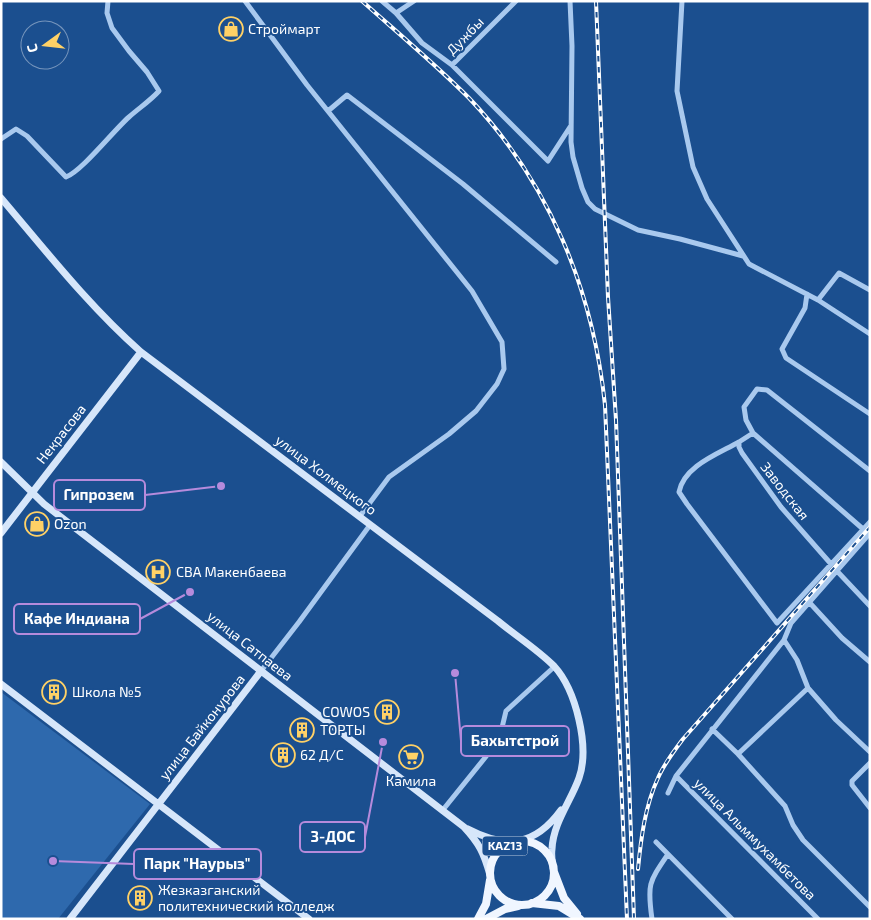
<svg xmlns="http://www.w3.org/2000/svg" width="871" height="920" viewBox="0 0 871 920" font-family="'Exo 2',sans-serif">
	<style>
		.green { fill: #2e69ad }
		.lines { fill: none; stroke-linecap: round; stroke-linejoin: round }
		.street { stroke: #a9c9ee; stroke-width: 5 }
		.secondary { stroke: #d6e6fa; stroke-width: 7 }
		.primary { stroke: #f0f6ff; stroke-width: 8 }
		.rail-casing { stroke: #fff; stroke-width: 4 }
		.rail { stroke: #1b4f8f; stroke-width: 2; stroke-dasharray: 5.5; stroke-linecap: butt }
		.labels { text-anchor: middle; stroke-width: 4; stroke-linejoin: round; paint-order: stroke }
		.shield { fill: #1b4f8f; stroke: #bbcadd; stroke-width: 1 }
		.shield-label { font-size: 12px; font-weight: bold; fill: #fff }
		.poi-label { font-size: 14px; fill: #fff; stroke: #1b4f8f; text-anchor: start }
		.street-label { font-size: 14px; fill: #fff; stroke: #1b4f8f }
		.leader { fill: none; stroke: #b68bdc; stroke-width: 2 }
		.callout-dot { fill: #b68bdc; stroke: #1b4f8f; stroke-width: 2 }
		.callout { fill: #1b4f8f; stroke: #b68bdc; stroke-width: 2 }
		.callout-label { font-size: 15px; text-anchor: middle; font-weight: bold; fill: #fff }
	</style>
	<rect width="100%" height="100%" fill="#1b4f8f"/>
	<!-- green -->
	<path class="green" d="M1,692l149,112 -92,115h-57z"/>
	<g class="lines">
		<!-- street -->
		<path class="street" d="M245,1l62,84 165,206 30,51 2,27 -7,15 -21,27 -27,23 -60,43 -29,39
			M382,1l14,12 26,30 30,22 96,96 22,-34
			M570,1l2,45 -1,96 2,15 9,31 6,14 7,7 43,21 42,9 63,17
			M682,1l-5,90 16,76 14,32 42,65 69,36 52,34
			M396,13l18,-12
			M452,65l64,-64
			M328,111l19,-16 116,89 93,78
			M1,139l15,-10 11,7 39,41c16,-6 48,-47 63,-60 10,-9 21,-16 30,-26l-12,-19 -18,-21 -17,-23 -5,-15 1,-12
			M807,294l-2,14 -23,41 4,9 84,56
			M818,300l21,-27 31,17
			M753,433l-14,9v5l3,6 39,54 50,57
			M739,442c-21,12 -55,24 -60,50l8,12 90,119 93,-101
			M863,529l-110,-96 -7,-13 -2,-13 13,-18 10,1 103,81
			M836,570l34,36
			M809,602l33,36 28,24
			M784,640l13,20 11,28 28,32 34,32
			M261,671l38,-49 71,-97
			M712,729l26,25 47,52 8,19 10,15 67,67
			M738,754l70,-66
			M870,763l-18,18v4l18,23
			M676,776l142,143
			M668,793l8,-17 108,-136 7,-17 79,-90
			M442,811l46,-57 12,-18 6,-25 48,-44
			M656,842l76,77
			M652,919c-5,-35 -3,-37 16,-65"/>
		<!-- secondary -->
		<path class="secondary" d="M1,198c45,53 88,108 140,154l357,269c17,14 40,29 56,45 22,24 36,81 25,112 -8,23 -26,45 -27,71 -1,6 0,12 1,19
			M1,462l43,42 420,323c15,16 20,26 26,48
			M1,533l140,-181
			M1,684l308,235
			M468,829c38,20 67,17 93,-19
			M70,919l191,-248"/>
		<!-- primary -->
		<path class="primary" d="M490 873a32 32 0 1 1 64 0a32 32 0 1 1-64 0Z
			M554,872l10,26 13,16
			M532,903l27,3 21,13
			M478,919l8,-15 4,-24
			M486,919l19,-10 13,-3"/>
		<!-- rail casing -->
		<g class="rail-casing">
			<path id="rail" d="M362,1c36,32 73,63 107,97 80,84 124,192 136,307l22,514
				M596,1l12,296 8,123 18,499
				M638,869c3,-31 7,-63 20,-91 6,-14 16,-27 25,-39l187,-212"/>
		</g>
		<!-- rail -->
		<use href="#rail" class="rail"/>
	</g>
	<!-- icons -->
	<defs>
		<g id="shop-ring" transform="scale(1.25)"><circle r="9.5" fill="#1b4f8f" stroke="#ffd166" stroke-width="1.5"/><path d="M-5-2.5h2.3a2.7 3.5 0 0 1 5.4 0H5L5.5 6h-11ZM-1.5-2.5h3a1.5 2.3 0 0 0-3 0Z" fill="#ffd166"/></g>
		<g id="hospital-ring" transform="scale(1.25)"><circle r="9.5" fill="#1b4f8f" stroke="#ffd166" stroke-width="1.5"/><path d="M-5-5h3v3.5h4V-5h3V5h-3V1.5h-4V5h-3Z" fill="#ffd166"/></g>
		<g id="building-ring" transform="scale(1.25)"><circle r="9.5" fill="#1b4f8f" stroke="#ffd166" stroke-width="1.5"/><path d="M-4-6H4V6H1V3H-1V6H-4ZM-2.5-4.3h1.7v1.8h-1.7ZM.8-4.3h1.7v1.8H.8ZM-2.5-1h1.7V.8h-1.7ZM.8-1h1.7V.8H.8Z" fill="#ffd166"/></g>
		<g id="supermarket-ring" transform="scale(1.25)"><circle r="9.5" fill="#1b4f8f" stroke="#ffd166" stroke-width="1.5"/><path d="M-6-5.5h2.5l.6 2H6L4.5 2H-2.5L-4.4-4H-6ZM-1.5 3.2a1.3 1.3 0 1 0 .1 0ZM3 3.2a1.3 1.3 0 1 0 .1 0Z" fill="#ffd166"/></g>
	</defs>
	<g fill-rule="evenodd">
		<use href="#shop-ring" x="231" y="29"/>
		<use href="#shop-ring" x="37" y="524"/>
		<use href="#hospital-ring" x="158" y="572"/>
		<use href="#building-ring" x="54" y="692"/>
		<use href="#building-ring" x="387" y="712"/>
		<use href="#building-ring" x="302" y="730"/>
		<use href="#building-ring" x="283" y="755"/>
		<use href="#supermarket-ring" x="411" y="757"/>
		<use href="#building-ring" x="140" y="898"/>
	</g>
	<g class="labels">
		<!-- shield labels -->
		<rect class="shield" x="482.5" y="836.5" width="45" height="19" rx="4"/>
		<g class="shield-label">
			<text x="505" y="850">KAZ13</text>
		</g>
		<!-- poi labels -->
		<g class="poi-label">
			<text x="248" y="34">Строймарт</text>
			<text x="54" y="529">Ozon</text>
			<text x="176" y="577">СВА Макенбаева</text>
			<text x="72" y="697">Школа №5</text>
			<text x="370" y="717" text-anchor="end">COWOS</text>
			<text x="320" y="735">ТОРТЫ</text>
			<text x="300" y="760">62 Д/С</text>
			<text x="411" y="786" text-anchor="middle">Камила</text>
			<text x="158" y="895">Жезказганский<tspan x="158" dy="16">политехнический колледж</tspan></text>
		</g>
		<!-- street labels -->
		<g class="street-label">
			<text transform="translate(465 36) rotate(-46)" y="5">Дужбы</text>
			<text transform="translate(61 434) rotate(-52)" y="5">Некрасова</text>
			<text transform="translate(326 475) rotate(37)" y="5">улица Холмецкого</text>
			<text transform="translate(785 491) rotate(52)" y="5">Заводская</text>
			<text transform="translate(250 646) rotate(38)" y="5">улица Сатпаева</text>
			<text transform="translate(202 727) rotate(-52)" y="5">улица Байконурова</text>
			<text transform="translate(755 839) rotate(45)" y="5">улица Альммухамбетова</text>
		</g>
	</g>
	<!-- callouts -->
	<path class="leader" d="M221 486L145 495M190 592L140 619M455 673L461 741M383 742L365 837M53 861L134 864"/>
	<g class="callout-dot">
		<circle cx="221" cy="486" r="5"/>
		<circle cx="190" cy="592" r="5"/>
		<circle cx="455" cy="673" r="5"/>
		<circle cx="383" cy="742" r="5"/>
		<circle cx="53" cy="861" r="5"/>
	</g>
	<g class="callout">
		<rect x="54" y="480" width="91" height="30" rx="5"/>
		<rect x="14" y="604" width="126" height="30" rx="5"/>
		<rect x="461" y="726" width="108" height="30" rx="5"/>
		<rect x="300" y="822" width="65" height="30" rx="5"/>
		<rect x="134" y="849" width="127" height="30" rx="5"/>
	</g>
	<g class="callout-label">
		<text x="99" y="500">Гипрозем</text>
		<text x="77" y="624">Кафе Индиана</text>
		<text x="515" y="746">Бахытстрой</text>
		<text x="333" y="842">3-ДОС</text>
		<text x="197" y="869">Парк "Наурыз"</text>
	</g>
	<!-- border -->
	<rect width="871" height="920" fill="none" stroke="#ffffff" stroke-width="5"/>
	<!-- north arrow -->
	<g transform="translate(45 45) rotate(255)"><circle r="24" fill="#1b4f8f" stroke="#7695bc"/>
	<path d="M0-4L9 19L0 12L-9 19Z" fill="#ffd166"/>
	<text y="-8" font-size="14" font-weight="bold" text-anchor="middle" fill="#ffffff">С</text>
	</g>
</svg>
